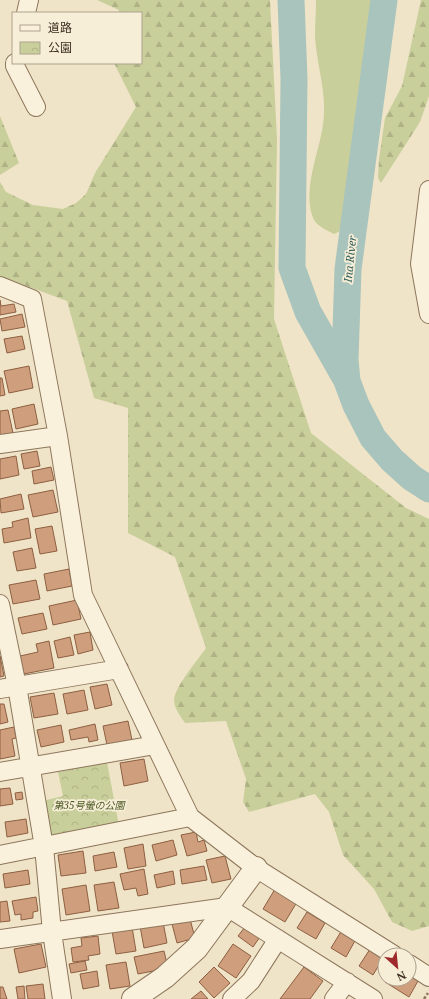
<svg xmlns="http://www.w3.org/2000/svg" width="429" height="999" viewBox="0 0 429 999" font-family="'Noto Serif','Noto Sans JP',serif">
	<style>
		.grass { fill: #c9cf9b }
		.forest { fill: url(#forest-firs) }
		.park { fill: url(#park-crowns) }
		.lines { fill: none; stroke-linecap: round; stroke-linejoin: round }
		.river { stroke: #a9c4bc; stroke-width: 27 }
		.building { fill: #cf9f7d; stroke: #8d5f41 }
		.minor-casing { stroke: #8d765c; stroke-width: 20 }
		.tertiary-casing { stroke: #8d765c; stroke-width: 24 }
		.path { stroke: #8d765c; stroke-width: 2.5; stroke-dasharray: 3 2; stroke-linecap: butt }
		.minor { stroke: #faf1dc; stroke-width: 18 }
		.tertiary { stroke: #faf1dc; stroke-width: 22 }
		.labels { text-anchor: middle; stroke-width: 3.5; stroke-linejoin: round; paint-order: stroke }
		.park-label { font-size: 10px; font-style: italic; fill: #4d5a26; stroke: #f7eed8 }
		.water-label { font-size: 11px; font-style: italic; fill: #2f5d5a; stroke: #f7eed8 }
	</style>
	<defs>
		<pattern id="forest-firs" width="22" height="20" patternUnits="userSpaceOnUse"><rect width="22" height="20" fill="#c9cf9b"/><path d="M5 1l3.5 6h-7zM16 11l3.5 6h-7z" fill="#aeb285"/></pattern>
		<pattern id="park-crowns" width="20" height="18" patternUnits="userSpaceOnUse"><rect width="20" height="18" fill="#c9cf9b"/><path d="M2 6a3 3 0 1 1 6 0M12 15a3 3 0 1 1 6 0" fill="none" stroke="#aeb285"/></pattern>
	</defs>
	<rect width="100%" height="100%" fill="#f0e4c8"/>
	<!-- grass -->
	<path class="grass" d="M316,0h60l-6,65 -20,144 -10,22 -6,3c-9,-5 -19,-8 -22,-19 -8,-26 5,-59 10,-84 7,-33 -5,-63 -7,-94 0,-12 1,-25 1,-37z"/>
	<!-- forest -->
	<path class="forest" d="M97,0h173l7,139 -3,180 37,114 95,75 23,11v407l-17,5 -20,-9 -18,-33 -31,-34 -14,-43 -14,-18 -66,18 -6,-10 3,-23 -20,-58 -41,2c-4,-6 -11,-15 -11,-23 1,-14 24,-40 32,-52l-31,-91 -47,-24v-125l-34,-10 -27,-97 -67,-25v-94l6,10 27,13 30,4 13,-6 10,-9 9,-21 41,-66 -22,-44h27v-50h-23l1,-3z
		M421,0h8v96l-9,26 -39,61 -3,-5 1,-19 6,-41 17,-32z
		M0,116l19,47 -19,12z"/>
	<!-- park -->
	<path class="park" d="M107,762l12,64 -69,14 -8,-39 21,-5 -5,-24z"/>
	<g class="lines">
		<!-- river -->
		<path class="river" d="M291,0l3,79 -2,189 16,44 37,65
			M384,0l-36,269 -3,91 2,21 9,24 17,33 19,22 20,18 17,11"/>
	</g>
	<!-- building -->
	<path class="building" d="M0,300l1,6 13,-2 2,8 -16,3z
		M22,314l3,13 -23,4 -2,-12z
		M22,336l3,13 -18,4 -3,-14z
		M29,366l4,22 -24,5 -5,-22z
		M0,378h2l3,17 -5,1z
		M34,404l4,20 -22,5 -4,-20z
		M8,410l5,23 -13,2v-24z
		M37,451l3,15 -16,3 -3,-15z
		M16,456l3,19 -19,4v-20z
		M51,467l3,13 -20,4 -2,-13z
		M53,490l5,22 -25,5 -5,-22z
		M21,494l3,15 -23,4 -1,-14z
		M28,518l3,20 -27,5 -2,-14 11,-2 -1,-5z
		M52,526l5,25 -17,3 -5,-25z
		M32,548l4,20 -19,3 -4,-19z
		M69,569l3,17 -25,5 -3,-17z
		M36,580l4,19 -27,5 -4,-19z
		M77,600l4,19 -28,6 -4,-19z
		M43,613l4,16 -25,5 -4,-16z
		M90,632l3,18 -15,4 -4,-19z
		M70,637l4,18 -16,3 -4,-17z
		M49,641l5,27 -30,6 -4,-18 18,-4 -2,-8z
		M0,656l4,20 -4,1z
		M107,684l5,21 -17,4 -5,-22z
		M84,690l4,20 -21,4 -4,-20z
		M54,693l4,21 -24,4 -4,-21z
		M0,704h4l4,18 -8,2z
		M128,721l4,19 -25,5 -4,-19z
		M95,724l3,16 -9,2 -1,-5 -17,3 -2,-10z
		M61,725l3,17 -23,5 -4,-17z
		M14,727l2,11 -4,1 3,17 -15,3v-29z
		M144,759l4,22 -24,5 -4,-23z
		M10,788l3,16 -13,2v-17z
		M22,792l1,7 -7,1 -1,-7z
		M26,819l2,14 -21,4 -2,-15z
		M196,832l2,10 6,-2 3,11 -20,5 -6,-21z
		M173,840l4,15 -21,6 -4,-16z
		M143,844l3,22 -18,3 -4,-21z
		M83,851l3,22 -25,3 -3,-21z
		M114,852l3,15 -22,4 -2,-15z
		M225,856l6,23 -19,4 -6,-23z
		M204,866l3,14 -25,4 -2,-14z
		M144,869l4,25 -10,2 -2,-8 -12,2 -4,-16z
		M28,870l2,14 -25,4 -2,-14z
		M173,871l2,13 -18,4 -3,-13z
		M114,882l5,26 -21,3 -4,-26z
		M86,885l4,26 -24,4 -4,-26z
		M275,889l22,13 -12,20 -22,-13z
		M36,897l2,14 -5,1v6l-12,2v-6l-6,1 -3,-14z
		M7,901l3,20 -10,1v-20z
		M307,912l18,11 -9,16 -19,-11z
		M190,919l5,19 -18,5 -5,-19z
		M163,922l4,21 -23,5 -4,-22z
		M248,923l14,11 -9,13 -15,-11z
		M132,927l4,24 -20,3 -4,-23z
		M342,930l14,9 -10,18 -15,-9z
		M98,936l2,18 -12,2 1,4 -16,2 -2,-14 11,-2 -1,-8z
		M41,944l5,23 -27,6 -5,-24z
		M233,944l18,12 -15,22 -18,-12z
		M372,946l13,9 -12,20 -14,-9z
		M164,951l4,17 -30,6 -4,-17z
		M85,961l2,9 -16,3 -2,-9z
		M126,962l4,24 -20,3 -4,-24z
		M214,967l16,16 -16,15 -15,-16z
		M304,967l19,14 -13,18h-30z
		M409,969l5,3 -3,4 7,5 -9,16 -24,-15 2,-3h22z
		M97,971l2,15 -16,3 -3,-15z
		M43,984l2,15h-17l-2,-13z
		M24,986l1,13h-7l-2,-12z
		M0,987h3l4,12h-7z
		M201,991l7,8h-17z"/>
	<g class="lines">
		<!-- minor casing -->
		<g class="minor-casing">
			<path id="minor" d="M26,13l3,-13
				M15,63v3l21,41
				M429,190l-9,74 9,50
				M0,286l32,13 26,137 -58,8
				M58,436l25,159 107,222 66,51 138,87
				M0,604l17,82 27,161 8,85 10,67
				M0,689l119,-20
				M0,772l155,-27
				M0,855l190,-38
				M0,939l227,-32 146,92
				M409,964l20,13
				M232,999l19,-18 27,-42
				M334,999l13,-17"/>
		</g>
		<!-- tertiary casing -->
		<g class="tertiary-casing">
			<path id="tertiary" d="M133,999l32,-22 32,-29 59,-80"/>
		</g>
		<!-- path -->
		<path class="path" d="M424,999l4,-6"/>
		<!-- minor -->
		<use href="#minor" class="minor"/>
		<!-- tertiary -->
		<use href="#tertiary" class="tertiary"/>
	</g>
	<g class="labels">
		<!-- park labels -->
		<g class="park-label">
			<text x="89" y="809">第35号螢の公園</text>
		</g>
		<!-- water labels -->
		<g class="water-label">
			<text transform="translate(350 259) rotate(-84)" y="4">Ina River</text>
		</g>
	</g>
	<!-- legend -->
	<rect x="12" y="12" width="130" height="52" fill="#f7eed8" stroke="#ada18e"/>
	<rect x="20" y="25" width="20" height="6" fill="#faf1dc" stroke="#ada18e"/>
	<text x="48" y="32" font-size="12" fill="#3d2e20">道路</text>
	<rect x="20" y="42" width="20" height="12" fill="url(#park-crowns)" stroke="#ada18e"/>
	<text x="48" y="52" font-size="12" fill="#3d2e20">公園</text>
	<!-- north arrow -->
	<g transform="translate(397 967) rotate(153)"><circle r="19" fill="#f7eed8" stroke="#ada18e"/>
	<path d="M0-3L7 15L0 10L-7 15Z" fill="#9e2a2b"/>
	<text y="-6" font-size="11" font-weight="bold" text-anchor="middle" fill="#3d2e20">N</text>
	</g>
</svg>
